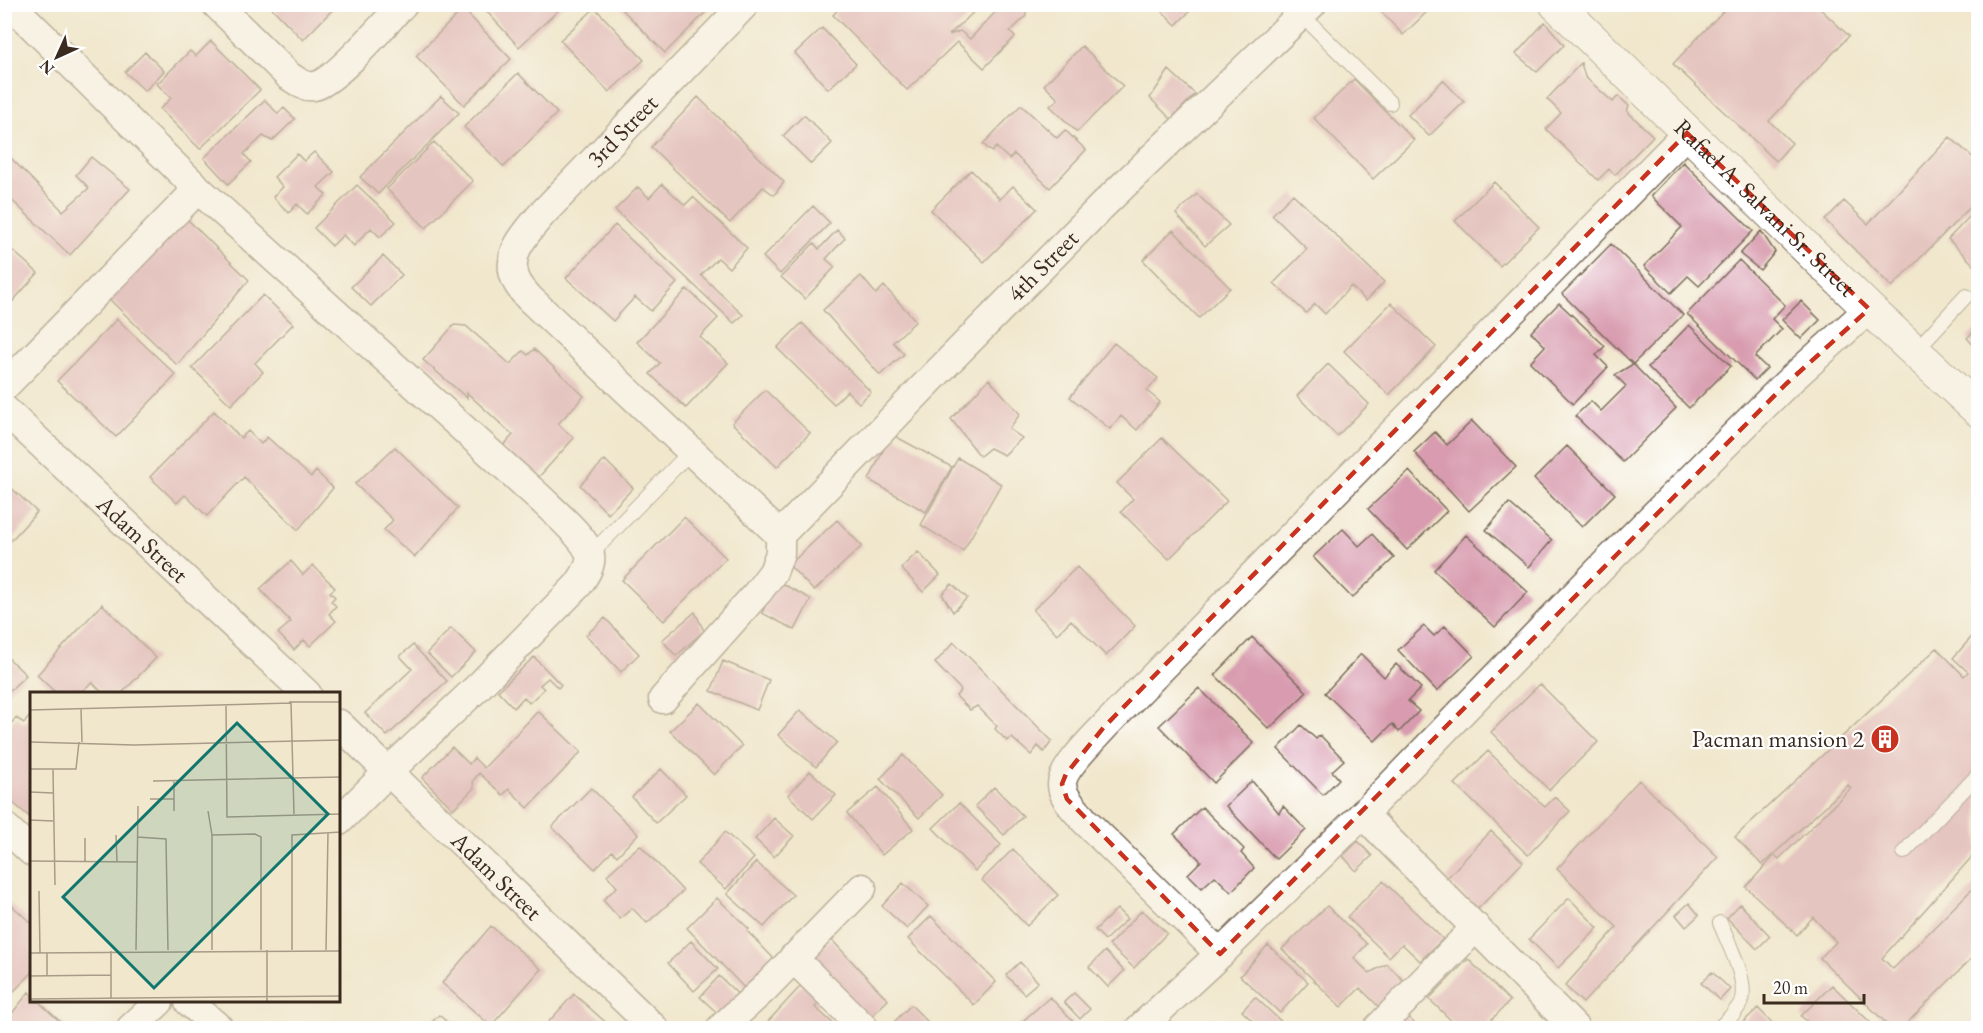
<svg xmlns="http://www.w3.org/2000/svg" width="1983" height="1033" viewBox="0 0 1983 1033" font-family="'EB Garamond',serif">
	<style>
		.building { fill: #d89baf }
		.lines { fill: none; stroke-linecap: round; stroke-linejoin: round }
		.service-casing { stroke: #7b6c5b; stroke-width: 16 }
		.minor-casing { stroke: #7b6c5b; stroke-width: 31 }
		.tertiary-casing { stroke: #7b6c5b; stroke-width: 35 }
		.service { stroke: #fff; stroke-width: 14 }
		.minor { stroke: #fff; stroke-width: 28 }
		.tertiary { stroke: #fff; stroke-width: 33 }
		.marked { fill: none; stroke: #c8321e; stroke-width: 4.5; stroke-dasharray: 12 8; stroke-linejoin: round }
		.labels { text-anchor: middle; stroke-width: 4.5; stroke-linejoin: round; paint-order: stroke }
		.street-label { font-size: 24px; fill: #3b2a1e; stroke: #fff }
		.poi-label { font-size: 24px; fill: #3b2a1e; stroke: #fff; text-anchor: end }
		.inset-road { fill: none; stroke: #a89b87; stroke-width: 1.5 }
		.view { fill: #0f766e; fill-opacity: 0.15; stroke: #0f766e; stroke-width: 3 }
		.inset-edge { fill: none; stroke: #3b2a1e; stroke-width: 3 }
	</style>
	<rect width="100%" height="100%" fill="#fff"/>
	<filter id="ink" filterUnits="userSpaceOnUse"><feTurbulence type="fractalNoise" baseFrequency=".0167" numOctaves="2"/><feDisplacementMap in="SourceGraphic" scale="12" xChannelSelector="R" yChannelSelector="G"/><feConvolveMatrix kernelMatrix="1 2 1 2 8 2 1 2 1" color-interpolation-filters="sRGB"/></filter>
	<filter id="wash" filterUnits="userSpaceOnUse"><feTurbulence type="fractalNoise" baseFrequency=".008" numOctaves="4" result="noise"/><feDisplacementMap in="SourceGraphic" scale="24" xChannelSelector="R" yChannelSelector="G"/><feGaussianBlur stdDeviation="1.35" result="paint"/><feColorMatrix in="noise" values="0 0 0 0 0 0 0 0 0 0 0 0 0 0 0 0 0 1.4 0 .05"/><feComposite in="paint" operator="in"/></filter>
	<g filter="url(#wash)">
		<rect width="100%" height="100%" fill="#f1e7cd"/>
		<g id="blocks">
			<!-- building -->
			<path class="building" d="M268,4h70l-35,36z
				M480,4h85l-46,43z
				M617,4h97l-49,49z
				M843,4h130l4,5 -28,26 11,-4 10,8 33,-35h22l1,12 -16,16 5,5 -31,31 -27,-26 -50,48 -74,-75z
				M1155,4h42l-21,21z
				M1374,4h61l-32,31z
				M1730,4h85l34,32 -80,85 23,22 -16,18 -103,-97z
				M595,8l49,52 -35,32 -49,-52z
				M463,9l48,50 -47,46 -48,-49z
				M1545,22l19,23 -27,27 -21,-18z
				M822,28l34,36 -28,25 -33,-36z
				M211,41l49,49 -60,59 -40,-40 11,-11 -14,-14 33,-33 6,5z
				M1082,46l41,40 -46,46 -27,-26 8,-7 -14,-14z
				M145,52l19,19 -19,20 -20,-19z
				M1581,63l4,14 28,25 5,-6 11,10 -2,5 26,25 -38,39 -6,-6 -11,11 -52,-51 15,-16 -14,-14z
				M1169,70l26,24 -24,25 -21,-21z
				M518,73l39,40 -53,54 -40,-40z
				M1354,79l60,61 -41,39 -59,-61z
				M1443,80l21,22 -35,34 -21,-21z
				M441,96l18,17 -81,81 -18,-17z
				M698,97l86,85 -10,13 -11,-8 -33,36 -79,-76z
				M265,100l13,14 6,-6 11,11 -23,22 -9,-5 -19,18 7,8 -23,22 -24,-26z
				M1021,105l36,33 8,-8 21,20 -36,38 -36,-34 -5,5 -13,-12 -4,5 -9,-8z
				M804,115l28,28 -21,21 -28,-28z
				M1950,137l28,25v37l-86,88 -67,-67 19,-19 24,23z
				M434,142l39,39 -47,47 -39,-39z
				M4,151l59,60 26,-23 -13,-13 15,-18 39,32 -60,66 -66,-62z
				M314,152l20,20 -16,15 8,8 -19,19 -10,-10 -8,9 -16,-16 10,-10 -9,-10 23,-23 7,7z
				M1683,162l70,69 -54,55 -11,-10 -17,17 -27,-27 38,-39 -31,-31z
				M971,170l29,29 13,-13 24,23 -53,53 -53,-52z
				M1494,182l45,45 -39,39 -45,-45z
				M662,184l23,21 8,-8 54,51 -18,20 -11,-10 -17,17 42,40 -9,8 -119,-113 23,-23 11,11z
				M357,185l39,37 -16,15 -9,-9 -17,18 -11,-11 -11,11 -18,-18z
				M1197,194l32,31 -24,21 -29,-32z
				M1293,194l91,88 -18,19 -15,-15 -26,28 -10,-10 -9,9 -32,-30 33,-34 -35,-34z
				M813,206l17,17 -50,51 -17,-17z
				M1973,213l5,5v51l-30,-30z
				M183,215l66,65 -72,85 -70,-68z
				M615,225l62,58 -26,28 -16,-14 -22,24 -47,-43z
				M837,230l8,8 -19,21 9,8 -30,32 -24,-22 33,-34 5,6z
				M1173,230l57,58 -31,30 -56,-58z
				M1761,231l14,21 -15,18 -20,-16z
				M4,243l34,30 -34,38z
				M1611,244l72,71 -50,49 -71,-70z
				M383,256l19,19 -31,31 -20,-19z
				M1739,260l46,45 -13,14 10,10 -27,28 12,11 -12,12 -68,-66z
				M861,276l15,18 8,-8 32,35 -23,21 11,12 -24,21 -57,-65z
				M687,289l31,29 -18,19 28,26 -42,45 -36,-34 10,-11 -23,-21z
				M263,295l30,29 -38,39 8,9 -32,33 -39,-37z
				M1801,301l19,19 -19,19 -19,-19z
				M1391,303l45,44 -47,48 -45,-44z
				M1559,303l46,43 -9,9 12,12 -35,37 -43,-42 15,-16 -14,-14z
				M117,319l59,56 -60,62 -59,-56z
				M802,323l69,69 -12,11 -12,-12 -13,13 -57,-56z
				M454,325l12,1 44,38 13,-13 5,4 6,-6 50,47 -26,28 16,14 -37,41 -35,-32 11,-12 -46,-42v5l-44,-38z
				M1689,325l42,41 -42,42 -41,-41z
				M1978,327v23l-11,-12z
				M1114,343l44,35 -11,13 13,11 -23,28 -16,-14 -11,13 -40,-32z
				M1328,364l41,40 -32,32 -40,-40z
				M1633,364l43,44 -53,54 -48,-46 16,-15 10,10 25,-25 -11,-11z
				M989,379l31,35 -11,15 13,9 -18,17 -14,-7 -10,8 -29,-37z
				M765,390l45,43 -33,34 -45,-44z
				M214,411l27,27 7,-7 13,13 6,-7 44,40 5,-6 17,17 -35,42 -54,-53 -37,39 -22,-21 -8,8 -27,-26z
				M1472,421l44,46 -47,44 -55,-59 21,-20 12,13z
				M891,434l61,33 -26,45 -57,-32z
				M1162,438l65,63 -58,58 -48,-47 12,-13 -16,-16z
				M1567,446l48,48 -33,33 -48,-48z
				M395,447l63,61 -43,49 -31,-27 9,-10 -38,-36z
				M958,458l43,26 -38,67 -42,-26z
				M605,460l28,28 -25,26 -28,-29z
				M1409,471l38,40 -40,39 -39,-41z
				M4,481l33,31 -33,36z
				M1509,503l43,37 -23,27 -43,-37z
				M684,517l42,41 -62,63 -42,-41z
				M837,520l25,26 -48,45 -25,-26z
				M1343,529l16,17 13,-12 22,24 -42,40 -39,-41z
				M1466,535l62,57 -33,35 -61,-57z
				M918,552l22,23 -17,17 -22,-24z
				M291,561l12,14 10,-10 22,23 -5,4 5,5 -4,4 5,5 -7,8 7,7 -26,25 -6,-6 -10,10 -16,-17 13,-11 -31,-33z
				M1077,567l58,59 -29,30 -35,-36 -14,14 -24,-24z
				M777,581l34,18 -16,31 -33,-17z
				M952,584l15,14 -14,14 -11,-18z
				M102,604l54,54 -35,36h-17l-12,-12 -13,12h-22l-20,-19z
				M695,612l9,19 -28,25 -14,-16z
				M605,618l34,36 -18,18 -35,-37z
				M1424,626l10,10 11,-10 29,30 -37,35 -39,-41z
				M451,628l25,24 -25,25 -24,-24z
				M1978,630v220l-96,108 11,11 85,-86v69l-76,76h-11l-71,-70 16,-16 -23,-25 -16,18 -51,-48 29,-32 4,4 72,-71 -3,-3 -86,80 -27,-28 202,-189 27,28 4,-4 -15,-14z
				M1252,637l55,55 -38,37 -54,-54z
				M954,642l98,99 -8,11 -6,-6 -7,9 -19,-17 -5,3 -12,-12 2,-3 -20,-20 -7,4 -14,-14 5,-6 -26,-27z
				M413,645l34,36 -60,55 -22,-23 47,-44 -12,-13z
				M4,654l22,21 -22,21z
				M1361,654l23,23 12,-13 25,24 -13,13 11,10 -20,21 -7,-8 -17,17 -50,-48z
				M534,657l27,28 -3,3 -10,-10 -8,7 4,4 -15,14 -5,-6 -10,11 -16,-17z
				M723,661l46,19 -12,30 -46,-19z
				M1540,684l58,58 -49,48 -58,-58z
				M1199,688l55,55 -40,40 -55,-57z
				M699,703l43,43 -28,29 -44,-44z
				M800,710l37,32 -21,25 -38,-32z
				M538,711l43,41 -53,56 -19,-19 -6,6 -24,-22 -6,8 1,7 -21,21 -31,-31 30,-31 17,17 5,-6 10,10z
				M32,714v105l-28,-24v-64l12,-13 8,5z
				M1301,725l15,14 4,-4 24,25 -12,11 7,8 -16,16 -45,-46z
				M1488,751l57,56 10,-10 15,14 -42,44 -73,-71z
				M903,755l39,40 -23,23 -39,-39z
				M661,769l25,26 -30,28 -24,-26z
				M810,771l26,24 -23,24 -25,-24z
				M1639,780l79,77 -135,146 -18,-17 52,-59 -60,-58z
				M1252,781l27,32 4,-7 23,24 -30,29 -50,-53z
				M878,787l35,42 -31,26 -35,-42z
				M994,787l29,29 -19,19 -29,-29z
				M591,788l47,46 -21,22 -5,-5 -17,18 -43,-42z
				M959,803l42,42 -26,26 -42,-43z
				M1202,807l42,42 -3,4 13,15 -23,24 -16,-16 -13,12 -14,-14 13,-13 -27,-27z
				M774,818l20,18 -20,21 -19,-18z
				M1491,831l32,31 -45,47 -32,-30z
				M725,832l29,26 -28,31 -29,-25z
				M1358,841l14,15 -16,15 -13,-15z
				M640,845l43,46 -36,32 -15,-15 -12,11 -17,-19 14,-13 -10,-12z
				M1013,849l45,46 -31,31 -45,-46z
				M756,862l37,33 -29,32 -37,-33z
				M1383,881l60,58 -23,22 -18,-17 -13,13 -42,-40z
				M903,883l25,23 -21,23 -25,-23z
				M4,898l28,26v49l-28,28z
				M717,898l32,31 -2,2 32,33 -30,29 -62,-65z
				M1569,898l29,30 -40,40 -29,-29z
				M1689,903l10,12 -13,12 -10,-12z
				M1740,904l30,32 -13,13 -30,-31z
				M1327,906l40,38 -13,14 15,15 18,-9 17,17 -25,26 -19,-19 -19,19 -59,-58z
				M1117,909l10,10 -22,21 -10,-10z
				M1142,910l25,23 -33,35 -25,-23z
				M931,916l65,66 -22,23 -66,-66z
				M491,926l50,43 -50,57 -49,-43z
				M831,939l57,61 -24,23 -58,-61z
				M691,941l27,28 -24,22 -26,-28z
				M1268,945l40,37 -28,31 -40,-37z
				M1105,951l19,20 -16,16 -19,-20z
				M1468,959l42,42 -27,27h-24l-30,-29z
				M1020,962l18,20 -14,12 -18,-19z
				M1712,972l18,17 -10,11 -19,-17z
				M719,976l26,25 -19,20 -26,-24z
				M808,978l18,17 -11,12 23,21h-35l-6,-6 -6,6h-29z
				M1832,985l41,40 -3,3h-56l-13,-12z
				M29,992l3,3v7h7l28,26h-53l-8,-7z
				M1074,993l16,16 -10,10 -16,-17z
				M574,994l38,34h-69z
				M1050,997l29,31h-64z
				M1255,997l33,31h-28l-18,-17z
				M911,1005l23,23h-46z
				M1758,1008l18,19 -2,1h-32l-3,-2z
				M1400,1009l19,19h-39z
				M439,1015l15,13h-28z"/>
		</g>
	</g>
	<g filter="url(#ink)">
		<use href="#blocks" fill-opacity="0" stroke="#7b6c5b" stroke-width="1.5"/>
		<g class="lines">
			<!-- service casing -->
			<g class="service-casing">
				<path id="service" d="M1302,15l88,88
					M1915,351l51,-55
					M590,555l101,-104
					M1904,852l74,-77
					M1719,1028c8,-8 20,-18 23,-29 5,-21 -14,-56 -22,-76"/>
			</g>
			<!-- minor casing -->
			<g class="minor-casing">
				<g id="minor">
					<path d="M10,4l188,185 342,309c13,13 46,40 50,57 2,11 -6,21 -12,30l-99,101 -90,85 -50,50"/>
					<path d="M216,4l73,72c8,5 15,12 25,10 20,-3 73,-65 89,-82"/>
					<path d="M4,387l194,-198"/>
					<path id="s1" d="M4,409l303,285"/>
					<path id="s2" d="M780,535l155,-160 167,-169 210,-202"/>
					<path id="s3" d="M663,699l95,-107 15,-20 7,-19v-18l-251,-237c-4,-5 -9,-10 -12,-16 -14,-26 9,-49 25,-68l203,-210"/>
					<path id="s4" d="M339,724l315,304"/>
					<path d="M1363,814l212,214"/>
					<path d="M4,826l28,26"/>
					<path d="M1220,954l-136,-134c-8,-10 -22,-22 -22,-36 0,-15 32,-46 42,-57l583,-594"/>
					<path d="M793,958l71,70"/>
					<path d="M189,1002l30,26"/>
					<path d="M131,1028l28,-26"/>
					<path d="M721,1028l43,-39 98,-101"/>
					<path d="M1140,1028l80,-74 143,-140 242,-250 181,-180 83,-75"/>
					<path d="M1378,1028l98,-101"/>
				</g>
			</g>
			<!-- tertiary casing -->
			<g class="tertiary-casing">
				<g id="tertiary">
					<path id="s5" d="M1556,4l313,305 109,101"/>
				</g>
			</g>
			<!-- service -->
			<use href="#service" class="service"/>
			<!-- minor -->
			<use href="#minor" class="minor"/>
			<!-- tertiary -->
			<use href="#tertiary" class="tertiary"/>
		</g>
	</g>
	<!-- marked area -->
	<path d="M0 0H1983V1033H0ZM1687,133l182,176 -83,75 -566,570 -153,-155 -5,-15 4,-10 38,-47z" fill="#f1e7cd" fill-opacity=".55" fill-rule="evenodd"/>
	<path class="marked" d="M1687,133l182,176 -83,75 -566,570 -153,-155 -5,-15 4,-10 38,-47z"/>
	<!-- icons -->
	<defs>
		<g id="building-disc" transform="scale(1.5)"><circle r="9.5" fill="#c8321e" stroke="#fff"/><path d="M-4-6H4V6H1V3H-1V6H-4ZM-2.5-4.3h1.7v1.8h-1.7ZM.8-4.3h1.7v1.8H.8ZM-2.5-1h1.7V.8h-1.7ZM.8-1h1.7V.8H.8Z" fill="#fff"/></g>
	</defs>
	<g fill-rule="evenodd">
		<use href="#building-disc" x="1885" y="739"/>
	</g>
	<g class="labels">
		<!-- street labels -->
		<g class="street-label">
			<text dy="8" stroke="none"><textPath href="#s3" startOffset="765">3rd Street</textPath></text>
			<text dy="8" stroke="none"><textPath href="#s5" startOffset="292">Rafael A. Salvani Sr. Street</textPath></text>
			<text dy="8" stroke="none"><textPath href="#s2" startOffset="376">4th Street</textPath></text>
			<text dy="8" stroke="none"><textPath href="#s1" startOffset="190">Adam Street</textPath></text>
			<text dy="8" stroke="none"><textPath href="#s4" startOffset="219">Adam Street</textPath></text>
		</g>
		<!-- poi labels -->
		<g class="poi-label">
			<text x="1864" y="747">Pacman mansion 2</text>
		</g>
	</g>
	<!-- overview -->
	<g transform="translate(30 692)">
		<rect width="310" height="310" fill="#f1e7cd"/>
		<path class="inset-road" d="M259,10h52M196,12l1,113 114,-3M51,17l1,33M0,18l261,-7 3,111M0,50l104,3 207,-5M0,77h46l3,-27M23,78l2,115M123,89l188,-4M0,100l23,1M120,107h24M144,119v-30M178,119l4,24v115M0,128l23,1M86,143l1,27M182,143l43,-1 6,3v113M107,145l29,2 2,111M0,169l107,1M55,169v-23M9,199l1,62M106,258l2,-144M237,258v51M262,258v-115l49,-3M296,258l2,-118M81,259v47M0,261l311,-2M0,284l81,-1M17,284v-23M0,307l311,-3"/>
		<path class="view" d="M207,31l91,91 -174,174 -91,-91z"/>
		<rect width="310" height="310" class="inset-edge"/>
	</g>
	<!-- margin -->
	<rect width="1983" height="1033" fill="none" stroke="#fff" stroke-width="24"/>
	<!-- north arrow -->
	<g transform="translate(57 57) rotate(225)" stroke="#ffffff" stroke-width="4.5" paint-order="stroke">
	<path d="M0-4.5L10 22L0 15L-10 22Z" fill="#3b2a1e"/>
	<text y="-9" font-size="16" font-weight="bold" text-anchor="middle" fill="#3b2a1e">N</text>
	</g>
	<!-- scale -->
	<path d="M1764 994v9h100v-9" fill="none" stroke="#3b2a1e" stroke-width="3"/>
	<text x="1773" y="994" font-size="18" fill="#3b2a1e" stroke="#ffffff" stroke-width="4.5" paint-order="stroke">20 m</text>
</svg>
